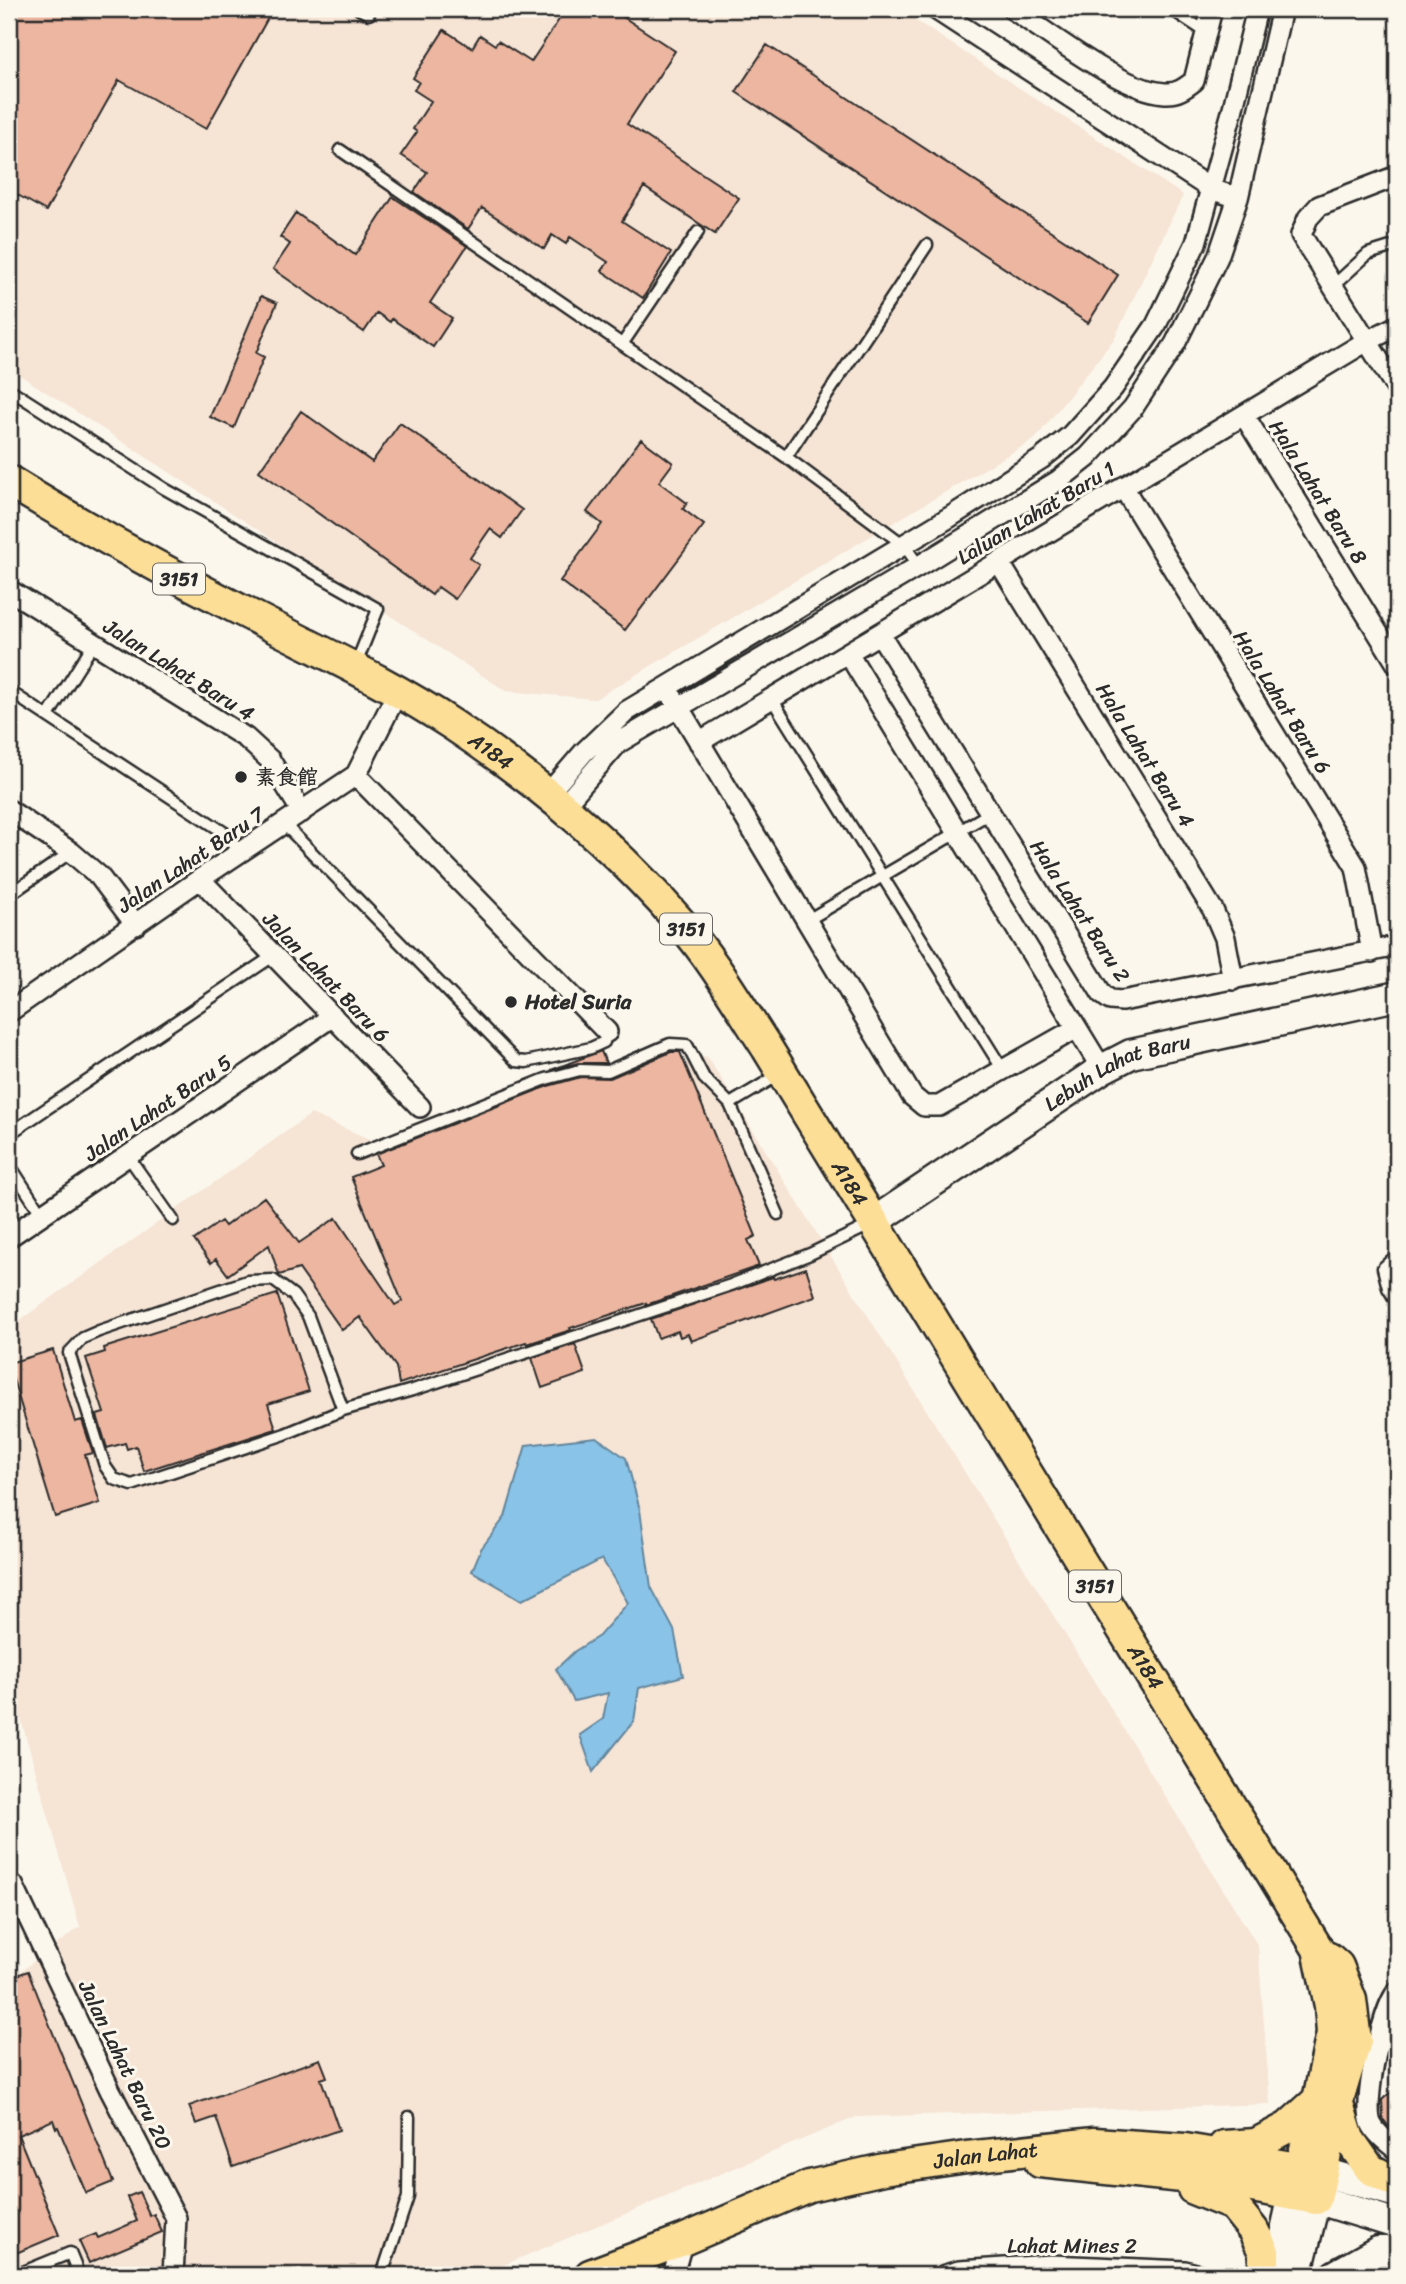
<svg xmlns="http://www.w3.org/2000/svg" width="1406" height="2284" viewBox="0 0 1406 2284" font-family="Sriracha,'LXGW WenKai TC',sans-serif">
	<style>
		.built { fill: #f6e4d5 }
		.water { fill: #89c3e8; stroke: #63869c; stroke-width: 2 }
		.building { fill: #ecb6a0; stroke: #2b2b2b; stroke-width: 2 }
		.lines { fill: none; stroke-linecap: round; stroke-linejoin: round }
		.lane-casing { stroke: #2b2b2b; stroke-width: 15 }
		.street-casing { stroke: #2b2b2b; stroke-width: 24 }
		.secondary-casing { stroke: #2b2b2b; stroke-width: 33 }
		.primary-casing { stroke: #2b2b2b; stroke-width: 35 }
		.lane { stroke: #fbf7ec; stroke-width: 10 }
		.street { stroke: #fbf7ec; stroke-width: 19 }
		.secondary { stroke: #fbf7ec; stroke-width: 28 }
		.primary { stroke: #fcde96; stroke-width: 30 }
		.poi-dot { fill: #2b2b2b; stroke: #fbf7ec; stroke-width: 2.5 }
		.labels { text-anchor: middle; stroke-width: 6; stroke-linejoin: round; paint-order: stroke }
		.shield { fill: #fbf7ec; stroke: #696865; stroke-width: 2 }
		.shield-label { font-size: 19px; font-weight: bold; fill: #2b2b2b }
		.street-label { font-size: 21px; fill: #2b2b2b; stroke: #fbf7ec }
		.poi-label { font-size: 21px; font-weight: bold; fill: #2b2b2b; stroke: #fbf7ec; text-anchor: start }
	</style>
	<rect width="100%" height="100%" fill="#fbf7ec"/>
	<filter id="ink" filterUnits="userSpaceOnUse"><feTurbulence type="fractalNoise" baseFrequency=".0143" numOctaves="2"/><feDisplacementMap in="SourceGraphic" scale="14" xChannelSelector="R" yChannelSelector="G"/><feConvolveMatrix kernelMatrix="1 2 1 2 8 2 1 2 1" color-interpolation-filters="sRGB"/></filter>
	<g filter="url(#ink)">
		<!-- built -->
		<path class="built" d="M9,9h889l285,186 -69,144 -79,100 -440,260 -89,-8 -497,-323z
			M707,1056l551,890 12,158 -414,13 -376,158h-444l-27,-14v-281l71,-53 -71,-250v-349l302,-214 98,42z"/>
		<!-- water -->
		<path class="water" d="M596,1437l30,21 14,52 11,77 23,43 9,46 -44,12 -5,33 -41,51 -13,-37 23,-16 5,-26 -34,8 -18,-32 19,-18 24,-15 29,-33 -26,-44 -80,41 -50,-29 9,-22 24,-32 21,-72z"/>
		<!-- building -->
		<path class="building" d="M9,9h264l-67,120 -87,-49 -73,131 -37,-21z
			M566,9h45l64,42 -48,73 112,74 -24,36 -71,-47 -22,34 49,32 -28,45 -41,-27 6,-9 -38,-25 -4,7 -14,-9 -8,14 -62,-41 -14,21 -54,-37 13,-20 -26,-17 16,-23 -4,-3 18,-28 -17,-11 5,-8 -6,-4 31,-48 28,18 8,-13 15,10 3,-4 33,21z
			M767,45l351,230 -30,48 -352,-231z
			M393,197l74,49 -37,57 22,15 -19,29 -41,-28 -2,3 -13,-9 -13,19 -91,-63 17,-25 -10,-7 16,-24 59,42z
			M261,296l16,7 -21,50 8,4 -30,71 -24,-11z
			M301,411l71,51 28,-39 122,87 -20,28 -12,-9 -20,29 9,7 -24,34 -17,-12 -6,8 -173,-124z
			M641,439l32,24 -14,19 28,21 -4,6 21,16 -79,105 -65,-49 42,-57 -15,-12z
			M601,1051l5,12h-28l-27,7z
			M671,1052h9l76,184 -8,4 11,26 -113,39v-2l-76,25 1,2 -44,14 -1,-2 -127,42 -3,-17 -36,-50 -18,13 -43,-61 -20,6 -10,-30 -41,30 -12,-16 -5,4 -17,-23 27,-19 4,5 39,-29 35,46 37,-25 59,87 7,-4 -51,-124 30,-12 -5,-11 172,-68 33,-9 29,1z
			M806,1268l9,28 -124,45 -3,-7 -8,3 -2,-6 -20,7 -7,-19 122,-42 1,2z
			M277,1294l32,97 -41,13 8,25 -132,42 -8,-25 -9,3 -2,-6 -18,5 -10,-33 7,-2 -18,-55 19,-6 -1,-4z
			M575,1344l10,29 -43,15 -10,-30z
			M53,1350l22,72 7,-2 11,33 -8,2 15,48 -45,14 -46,-151v-3z
			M28,1971l85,211 -27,11 -28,-66 -2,1 -3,-8 -35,15 41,100 -50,21v-278z
			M320,2059l7,18 -6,2 18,51 -106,37 -17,-50 -20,7 -7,-18z
			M1397,2086v36l-7,6 -7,-9 -1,-19z
			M139,2192l11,24 4,-2 8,18 -73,31 -10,-22 17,-7 2,4 39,-17 -10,-24z"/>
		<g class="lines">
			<!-- lane casing -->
			<g class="lane-casing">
				<path id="lane" d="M359,9l10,5
					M1171,9l35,23
					M340,150l446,307 118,88 15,21
					M1333,286l35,-32 29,-9
					M623,343l75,-111
					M9,389l156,100 213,120 -22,55
					M786,457l141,-212
					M9,691l216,142 15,19
					M772,699l231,371
					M48,716l46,-73
					M284,824l232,237 10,1 65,-14 13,-6 3,-10
					M9,895l62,-43
					M806,921l184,-108
					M730,1104l50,-30
					M9,1134l264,-178
					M357,1154l189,-75 34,-9 28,1 62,-27 17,1 17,33 26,26 48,110
					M128,1156l45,64
					M9,1164l33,51
					M1397,1255l-14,13 5,20 9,15
					M343,1410l-58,24 -153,51 -18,-6 -9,-13 -36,-113 14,-15 16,-7 148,-50 26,-1 20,15 15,21 35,94 73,-21 315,-104 79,-31 62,-30
					M16,2275l54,-22 9,22
					M382,2275l26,-78 1,-80"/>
			</g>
			<!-- street casing -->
			<g class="street-casing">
				<path id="street" d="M935,9l276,180 27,9
					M1012,9c37,24 110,82 153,84 12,1 20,-5 29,-12l18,-72
					M1397,176l-78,30 -11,12 -7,17 96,154
					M1244,415l153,249
					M1123,487l233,380 16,85
					M999,562l214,348 12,28 8,42
					M9,590l237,148 24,22 32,52
					M880,634l222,360 8,6 12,1 275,-55
					M848,653l254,416
					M673,698l239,398 12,10h15l138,-78
					M699,742l668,-401 30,-15
					M356,775l251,257
					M547,795l37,-43 43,-41 323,-194 91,-58 29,-23 43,-48 43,-63 40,-82 36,-131 25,-103
					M562,808l56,-65 301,-177 140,-86 29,-23 45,-49 42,-64 43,-87 20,-59 44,-189
					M9,810l62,42 28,24 37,49
					M200,879l220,228
					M9,1012l191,-133 156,-104 42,-84
					M9,1237l324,-221
					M9,1881l4,4 97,205 66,128 -3,57
					M1397,1992c-15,17 -34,109 -26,131 5,11 17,20 26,27
					M673,2275l10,-35
					M945,2275l14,-4 92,-6 134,6 15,4"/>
			</g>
			<!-- secondary casing -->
			<g class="secondary-casing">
				<g id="secondary">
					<path id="s1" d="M872,1223l230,-154 29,-15 266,-58"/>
					<path d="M1322,2172l75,21"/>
					<path d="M1275,2275l18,-80"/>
					<path d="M1297,2275l19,-76 81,25"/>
					<path d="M1335,2275l43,-24h19"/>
				</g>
			</g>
			<!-- primary casing -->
			<g class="primary-casing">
				<g id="primary">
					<path id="s2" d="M9,481c81,50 164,95 249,138 66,34 133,65 195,106 83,55 162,122 227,197 33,38 59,83 87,126l551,901 12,57 2,27 -14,67 -25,95"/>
					<path d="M1338,2104l11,35 21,30 27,14"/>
					<path d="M1224,2146l32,-2 32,-17 30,-27"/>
					<path d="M1040,2162l180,19 96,18 21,-95 19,-63 -5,-41 -13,-34 -9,-8"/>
					<path d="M1193,2189l40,16 20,25 11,22v23"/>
					<path id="s3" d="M590,2275l93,-35 126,-54 75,-17 83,-12 127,-14 91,6 137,23"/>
				</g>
			</g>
			<!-- lane -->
			<use href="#lane" class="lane"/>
			<!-- street -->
			<use href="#street" class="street"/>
			<!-- secondary -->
			<use href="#secondary" class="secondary"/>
			<!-- primary -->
			<use href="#primary" class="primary"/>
		</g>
	</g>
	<!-- markers -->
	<g class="poi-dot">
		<circle cx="241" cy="777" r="7"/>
		<circle cx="511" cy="1002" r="7"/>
	</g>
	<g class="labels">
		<!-- shield labels -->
		<g class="shield">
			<rect x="153" y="563.5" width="52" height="31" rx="5"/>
			<rect x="660" y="913.5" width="52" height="31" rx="5"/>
			<rect x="1069" y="1570.5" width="52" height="31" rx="5"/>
		</g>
		<g class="shield-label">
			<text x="179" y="586">3151</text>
			<text x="686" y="936">3151</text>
			<text x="1095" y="1593">3151</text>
		</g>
		<!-- street labels -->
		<g class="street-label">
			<text transform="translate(1318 492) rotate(58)" y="7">Hala Lahat Baru 8</text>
			<text transform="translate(1036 513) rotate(-31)" y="7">Laluan Lahat Baru 1</text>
			<text transform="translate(179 670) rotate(32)" y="7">Jalan Lahat Baru 4</text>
			<text transform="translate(1282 702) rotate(58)" y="7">Hala Lahat Baru 6</text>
			<text dy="7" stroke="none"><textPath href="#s2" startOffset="553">A184</textPath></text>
			<text transform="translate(1145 755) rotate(58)" y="7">Hala Lahat Baru 4</text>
			<text transform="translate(191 860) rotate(-34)" y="7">Jalan Lahat Baru 7</text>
			<text transform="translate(1080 911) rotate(57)" y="7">Hala Lahat Baru 2</text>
			<text transform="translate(326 977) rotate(46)" y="7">Jalan Lahat Baru 6</text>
			<text dy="7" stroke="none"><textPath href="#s1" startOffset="290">Lebuh Lahat Baru</textPath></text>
			<text transform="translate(158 1108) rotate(-34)" y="7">Jalan Lahat Baru 5</text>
			<text dy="7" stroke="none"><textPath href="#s2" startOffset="1120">A184</textPath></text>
			<text dy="7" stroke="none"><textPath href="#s2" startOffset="1687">A184</textPath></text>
			<text transform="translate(125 2065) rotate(64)" y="7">Jalan Lahat Baru 20</text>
			<text dy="7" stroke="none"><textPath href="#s3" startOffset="416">Jalan Lahat</textPath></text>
			<text x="1072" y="2253">Lahat Mines 2</text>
		</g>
		<!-- poi labels -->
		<g class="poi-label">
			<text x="255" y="784">素食館</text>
			<text x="525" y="1009">Hotel Suria</text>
		</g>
	</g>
	<!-- margin -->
	<rect width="1406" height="2284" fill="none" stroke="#fbf7ec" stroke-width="35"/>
	<rect x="18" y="18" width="1371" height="2249" fill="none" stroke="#2b2b2b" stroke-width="2.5" filter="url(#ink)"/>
</svg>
